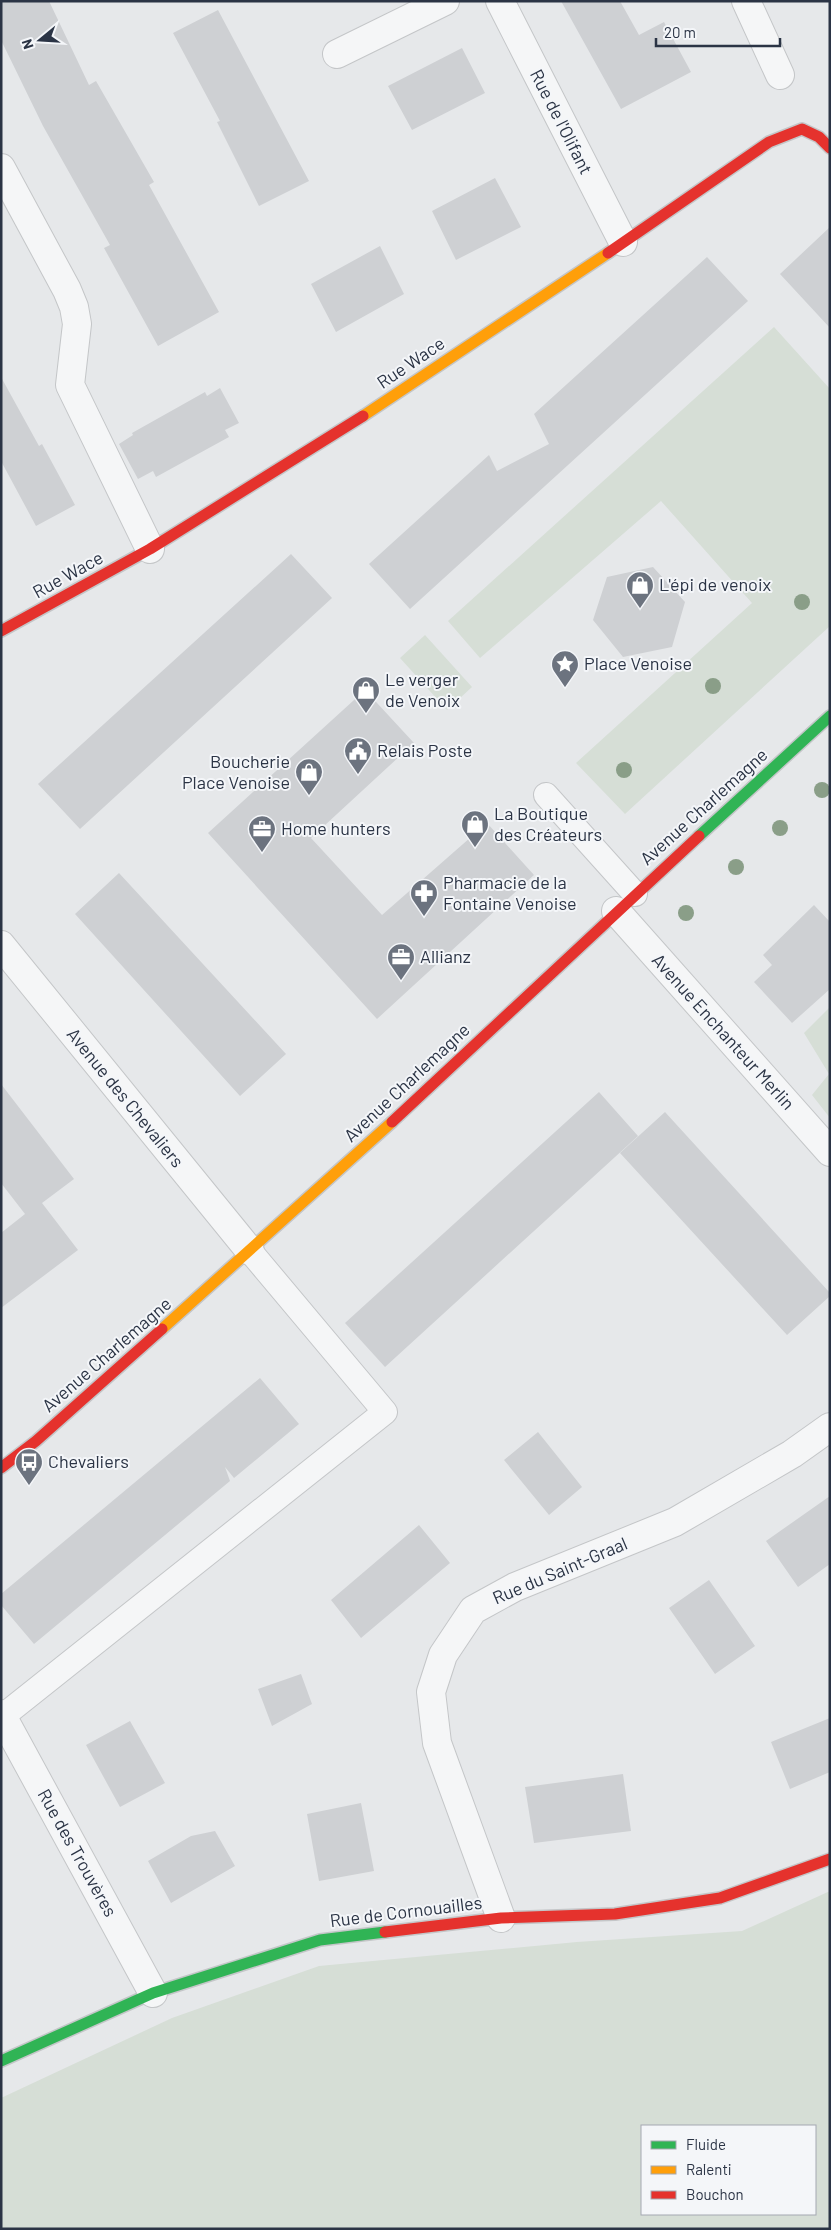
<svg xmlns="http://www.w3.org/2000/svg" width="831" height="2230" viewBox="0 0 831 2230" font-family="Barlow,sans-serif">
	<style>
		.green { fill: #d6ded6; fill-rule: evenodd }
		.building { fill: #ced0d3 }
		.lines { fill: none; stroke-linecap: round; stroke-linejoin: round }
		.lane-casing { stroke: #c4c6c8; stroke-width: 26 }
		.street-casing { stroke: #c4c6c8; stroke-width: 30 }
		.fast-casing { stroke: #c4c6c8; stroke-width: 14 }
		.slow-casing { stroke: #c4c6c8; stroke-width: 14 }
		.jam-casing { stroke: #c4c6c8; stroke-width: 14 }
		.lane { stroke: #f5f6f7; stroke-width: 24 }
		.street { stroke: #f5f6f7; stroke-width: 28 }
		.fast { stroke: #30b455; stroke-width: 11 }
		.slow { stroke: #ff9f0a; stroke-width: 11 }
		.jam { stroke: #e5322d; stroke-width: 11 }
		.tree { fill: #8a9e88 }
		.labels { text-anchor: middle; stroke-width: 4; stroke-linejoin: round; paint-order: stroke }
		.street-label { font-size: 18px; fill: #2b3445; stroke: #f4f6f9 }
		.poi-label { font-size: 18px; fill: #2b3445; stroke: #f4f6f9; text-anchor: start }
	</style>
	<rect width="100%" height="100%" fill="#e6e8ea"/>
	<!-- green -->
	<path class="green" d="M774,327l56,62v237l-205,188 -49,-51 176,-160 -91,-102 -181,157 -32,-37z
		M425,635l47,52 -25,23 -47,-52z
		M830,1007v111l-18,-23 17,-21 -25,-41z
		M830,1891v338h-829v-131l171,-80 147,-52 258,-24 165,-11zM815,2126v88h-173v-88z"/>
	<!-- building -->
	<path class="building" d="M1,1h48l40,84 7,-4 58,101 -5,3 70,127 -61,34 -54,-98 6,-3 -67,-119 -42,-86z
		M561,1h59l19,34 25,-13 27,50 -70,37z
		M218,10l91,171 -50,25 -42,-84 3,-1 -47,-88z
		M462,48l23,45 -73,37 -24,-44z
		M495,178l26,49 -65,33 -24,-49z
		M830,227v101l-50,-54z
		M380,246l24,48 -68,38 -25,-48z
		M707,257l41,44 -338,308 -41,-45 120,-109 8,16 52,-27 -15,-30z
		M1,377l38,69 3,-2 33,61 -39,21 -35,-65z
		M220,388l19,35 -14,7 4,7 -73,40 -3,-6 -15,8 -19,-35 14,-9 -1,-2 73,-41 2,4z
		M291,554l41,44 -252,231 -42,-45z
		M653,567l32,35 -13,45 -49,10 -30,-37 14,-43z
		M365,690l49,53 -103,95 36,39 35,38 105,-92 47,52 -157,144 -169,-186z
		M119,873l167,181 -46,42 -165,-182z
		M814,905l16,17v67l-38,34 -38,-41 18,-17 -9,-10z
		M1,1084l73,95 -32,24 36,47 -77,58v-75l24,-19 -24,-31z
		M599,1092l39,44 -253,231 -40,-44z
		M665,1112l165,181v3l-43,39 -167,-182z
		M260,1378l39,46 -65,54 -9,-11 5,14 -196,163 -33,-39v-11z
		M538,1432l44,55 -33,28 -45,-55z
		M830,1496v68l-32,23 -32,-46z
		M419,1525l31,38 -89,75 -30,-38z
		M709,1580l46,66 -40,28 -46,-66z
		M301,1674l11,30 -40,22 -14,-37z
		M830,1718v54l-40,17 -19,-47z
		M130,1721l35,62 -45,24 -34,-62z
		M623,1774l8,57 -97,12 -9,-56z
		M361,1803l13,68 -55,10 -12,-67z
		M215,1831l20,35 -64,37 -23,-42 43,-25z"/>
	<g class="lines">
		<!-- lane casing -->
		<g class="lane-casing">
			<path id="lane" d="M546,795l89,99
				M3,1716l382,-304 -135,-161"/>
		</g>
		<!-- street casing -->
		<g class="street-casing">
			<path id="street" d="M500,1l123,241
				M746,1l34,74
				M337,54l108,-53
				M1,168l66,122 7,17 3,17 -7,61 80,164
				M616,911l214,241
				M1,945l249,306
				M1,1714l152,279
				M501,1918l-64,-175 -6,-51 12,-37 30,-45 42,-23 160,-65 117,-68 38,-27"/>
		</g>
		<!-- fast casing -->
		<g class="fast-casing">
			<path id="fast" d="M699,836l131,-120
				M1,2061l152,-68 167,-53 65,-8"/>
		</g>
		<!-- slow casing -->
		<g class="slow-casing">
			<path id="slow" d="M363,416l245,-163
				M162,1329l230,-207"/>
		</g>
		<!-- jam casing -->
		<g class="jam-casing">
			<path id="jam" d="M608,253l161,-111 33,-13 17,8 11,11
				M1,631l149,-82 213,-133
				M392,1122l307,-286
				M1,1468l35,-27 126,-112
				M385,1932l116,-14 114,-4 105,-16 110,-39"/>
		</g>
		<!-- lane -->
		<use href="#lane" class="lane"/>
		<!-- street -->
		<use href="#street" class="street"/>
		<!-- fast -->
		<use href="#fast" class="fast"/>
		<!-- slow -->
		<use href="#slow" class="slow"/>
		<!-- jam -->
		<use href="#jam" class="jam"/>
	</g>
	<!-- trees -->
	<g class="tree">
		<circle cx="802" cy="602" r="8"/>
		<circle cx="713" cy="686" r="8"/>
		<circle cx="624" cy="770" r="8"/>
		<circle cx="822" cy="790" r="8"/>
		<circle cx="780" cy="828" r="8"/>
		<circle cx="736" cy="867" r="8"/>
		<circle cx="686" cy="913" r="8"/>
	</g>
	<!-- icons -->
	<defs>
		<g id="shop-pin" transform="scale(1.4375)"><path d="M0 17L-7.5 6A9.5 9.5 0 1 1 7.5 6Z" fill="#6c737f" stroke="#f4f6f9"/><path d="M-5-2.5h2.3a2.7 3.5 0 0 1 5.4 0H5L5.5 6h-11ZM-1.5-2.5h3a1.5 2.3 0 0 0-3 0Z" fill="#fff"/></g>
		<g id="sight-pin" transform="scale(1.4375)"><path d="M0 17L-7.5 6A9.5 9.5 0 1 1 7.5 6Z" fill="#6c737f" stroke="#f4f6f9"/><path d="M0-6L1.8-2.2L6-1.7L2.9 1.2L3.7 5.4L0 3.3L-3.7 5.4L-2.9 1.2L-6-1.7L-1.8-2.2Z" fill="#fff"/></g>
		<g id="civic-pin" transform="scale(1.4375)"><path d="M0 17L-7.5 6A9.5 9.5 0 1 1 7.5 6Z" fill="#6c737f" stroke="#f4f6f9"/><path d="M-.6-6.5H3V-4.5H.6V-3L4-1V1h2V6H-6V1h2V-1L-.6-3ZM-1.2 2.5V6h2.4V2.5Z" fill="#fff"/></g>
		<g id="office-pin" transform="scale(1.4375)"><path d="M0 17L-7.5 6A9.5 9.5 0 1 1 7.5 6Z" fill="#6c737f" stroke="#f4f6f9"/><path d="M-6-3h4V-5.5h4V-3h4V5H-6ZM-1-4.5V-3h2v-1.5ZM-6 0V1H6V0Z" fill="#fff"/></g>
		<g id="pharmacy-pin" transform="scale(1.4375)"><path d="M0 17L-7.5 6A9.5 9.5 0 1 1 7.5 6Z" fill="#6c737f" stroke="#f4f6f9"/><path d="M-2-6h4v4h4v4h-4v4h-4v-4h-4v-4h4Z" fill="#fff"/></g>
		<g id="bus-pin" transform="scale(1.4375)"><path d="M0 17L-7.5 6A9.5 9.5 0 1 1 7.5 6Z" fill="#6c737f" stroke="#f4f6f9"/><path d="M-5-6H5V4H4V6H2V4H-2V6H-4V4H-5ZM-3.5-4V0h7V-4ZM-3.5 1.2v1.5H-2V1.2ZM2 1.2v1.5H3.5V1.2Z" fill="#fff"/></g>
	</defs>
	<g fill-rule="evenodd">
		<use href="#shop-pin" x="640" y="585"/>
		<use href="#sight-pin" x="565" y="664"/>
		<use href="#shop-pin" x="366" y="690"/>
		<use href="#civic-pin" x="358" y="751"/>
		<use href="#shop-pin" x="309" y="772"/>
		<use href="#shop-pin" x="475" y="824"/>
		<use href="#office-pin" x="262" y="829"/>
		<use href="#pharmacy-pin" x="424" y="893"/>
		<use href="#office-pin" x="401" y="957"/>
		<use href="#bus-pin" x="29" y="1462"/>
	</g>
	<g class="labels">
		<!-- street labels -->
		<g class="street-label">
			<text transform="translate(561 122) rotate(63)" y="6">Rue de l'Olifant</text>
			<text transform="translate(411 363) rotate(-34)" y="6">Rue Wace</text>
			<text transform="translate(68 575) rotate(-29)" y="6">Rue Wace</text>
			<text transform="translate(704 807) rotate(-42)" y="6">Avenue Charlemagne</text>
			<text transform="translate(723 1032) rotate(48)" y="6">Avenue Enchanteur Merlin</text>
			<text transform="translate(407 1083) rotate(-43)" y="6">Avenue Charlemagne</text>
			<text transform="translate(125 1098) rotate(51)" y="6">Avenue des Chevaliers</text>
			<text transform="translate(107 1355) rotate(-41)" y="6">Avenue Charlemagne</text>
			<text transform="translate(560 1571) rotate(-23)" y="6">Rue du Saint-Graal</text>
			<text transform="translate(77 1853) rotate(61)" y="6">Rue des Trouvères</text>
			<text transform="translate(406 1912) rotate(-7)" y="6">Rue de Cornouailles</text>
		</g>
		<!-- poi labels -->
		<g class="poi-label">
			<text x="659" y="591">L'épi de venoix</text>
			<text x="584" y="670">Place Venoise</text>
			<text x="385" y="686">Le verger<tspan x="385" dy="21">de Venoix</tspan></text>
			<text x="377" y="757">Relais Poste</text>
			<text x="290" y="768" text-anchor="end">Boucherie<tspan x="290" dy="21">Place Venoise</tspan></text>
			<text x="494" y="820">La Boutique<tspan x="494" dy="21">des Créateurs</tspan></text>
			<text x="281" y="835">Home hunters</text>
			<text x="443" y="889">Pharmacie de la<tspan x="443" dy="21">Fontaine Venoise</tspan></text>
			<text x="420" y="963">Allianz</text>
			<text x="48" y="1468">Chevaliers</text>
		</g>
	</g>
	<!-- border -->
	<rect width="831" height="2230" fill="none" stroke="#2b3445" stroke-width="5"/>
	<!-- legend -->
	<rect x="641" y="2125" width="175" height="90" fill="#f4f6f9" stroke="#a4a8b1"/>
	<rect x="651" y="2141" width="25" height="8" fill="#30b455" stroke="#a4a8b1"/>
	<text x="686" y="2150" font-size="15" fill="#2b3445">Fluide</text>
	<rect x="651" y="2166" width="25" height="8" fill="#ff9f0a" stroke="#a4a8b1"/>
	<text x="686" y="2175" font-size="15" fill="#2b3445">Ralenti</text>
	<rect x="651" y="2191" width="25" height="8" fill="#e5322d" stroke="#a4a8b1"/>
	<text x="686" y="2200" font-size="15" fill="#2b3445">Bouchon</text>
	<!-- north arrow -->
	<g transform="translate(40 40) rotate(252)" stroke="#f4f6f9" stroke-width="4" paint-order="stroke">
	<path d="M0-4L9 19L0 12L-9 19Z" fill="#2b3445"/>
	<text y="-8" font-size="14" font-weight="bold" text-anchor="middle" fill="#2b3445">N</text>
	</g>
	<!-- scale -->
	<path d="M656 38v8h124v-8" fill="none" stroke="#2b3445" stroke-width="2.5"/>
	<text x="664" y="38" font-size="15" fill="#2b3445" stroke="#f4f6f9" stroke-width="4" paint-order="stroke">20 m</text>
</svg>
